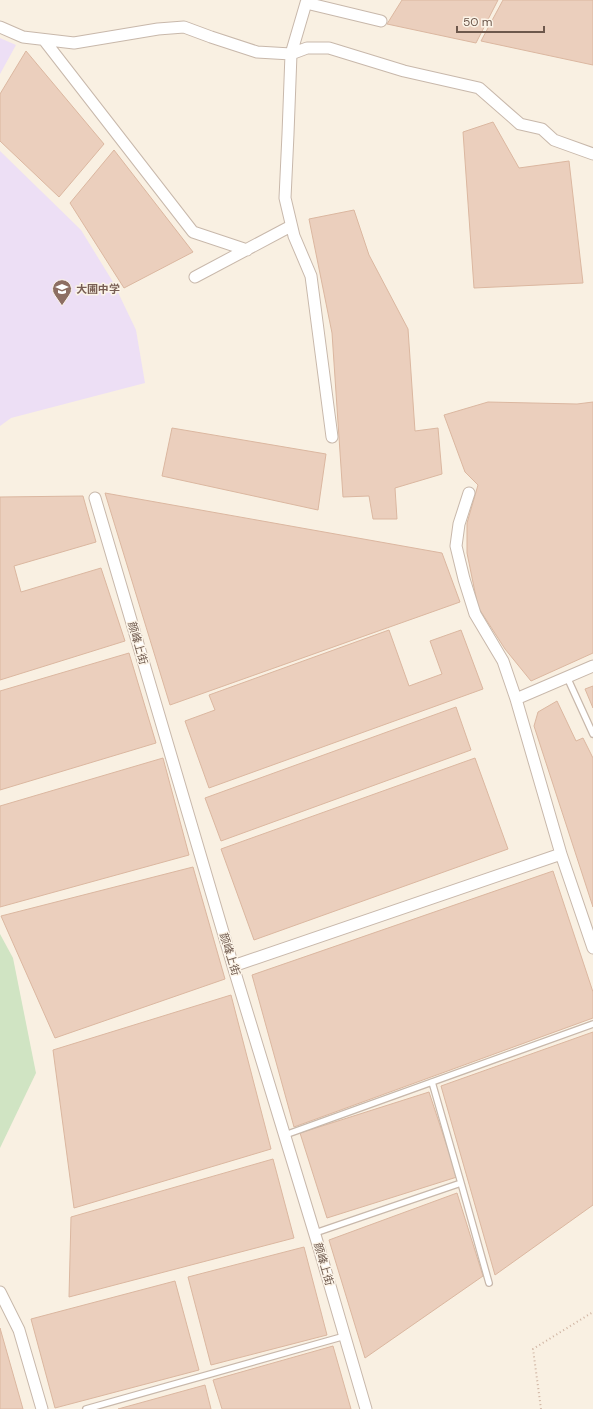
<svg xmlns="http://www.w3.org/2000/svg" width="593" height="1409" viewBox="0 0 593 1409" font-family="'DM Sans','Noto Sans SC',sans-serif">
	<style>
		.education { fill: #eddff5 }
		.green { fill: #d0e4c3 }
		.building { fill: #ebcfbd; stroke: #dbb7a0 }
		.lines { fill: none; stroke-linecap: round; stroke-linejoin: round }
		.lane-casing { stroke: #c8b8ab; stroke-width: 8 }
		.street-casing { stroke: #c8b8ab; stroke-width: 13 }
		.path { stroke: #cfb3a1; stroke-width: 2; stroke-dasharray: 1 3; stroke-linecap: butt }
		.lane { stroke: #fff; stroke-width: 5.5 }
		.street { stroke: #fff; stroke-width: 11 }
		.labels { text-anchor: middle; stroke-width: 3; stroke-linejoin: round; paint-order: stroke }
		.education-label { font-size: 11px; font-weight: bold; fill: #785e54; stroke: #fcf4e8; text-anchor: start }
		.street-label { font-size: 11px; fill: #6d584c; stroke: #fcf4e8 }
	</style>
	<rect width="100%" height="100%" fill="#f9f0e2"/>
	<!-- education -->
	<path class="education" d="M0,38l16,7 -16,29z
		M0,151l81,79 32,52 23,48 9,53 -134,35 -11,8z"/>
	<!-- green -->
	<path class="green" d="M0,934l13,24 23,115 -36,75z"/>
	<!-- building -->
	<path class="building" d="M402,0h96l-22,43 -89,-19z
		M503,0h90v65l-112,-24z
		M26,51l78,93 -45,53 -59,-56v-47z
		M493,122l26,46 50,-7 14,122 -109,5 -11,-156z
		M114,150l79,102 -69,36 -54,-85z
		M354,210l15,45 39,74 7,102 23,-3 4,46 -47,14 2,31h-24l-4,-23 -26,1 -11,-164 -23,-114z
		M488,402l89,2 16,-2v251l-62,28 -26,-32 -27,-42 -11,-54v-30l11,-38 -13,-13 -21,-57z
		M172,428l154,26 -8,56 -156,-34z
		M105,493l337,60 18,49 -290,103z
		M83,496l13,46 -82,24 7,26 80,-24 24,73 -125,39v-183z
		M389,630l20,56 33,-12 -12,-33 31,-11 22,59 -274,99 -24,-67 30,-11 -6,-15z
		M129,653l27,90 -156,47v-99z
		M593,686v22l-8,-19z
		M557,701l19,40 7,-3 10,20v149l-59,-181 4,-14z
		M456,707l15,43 -250,91 -16,-43z
		M163,758l26,97 -189,52v-101z
		M475,758l33,91 -254,91 -33,-91z
		M193,867l32,112 -170,59 -54,-122z
		M553,871l40,121v26l-299,109 -42,-152z
		M231,995l40,154 -197,59 -21,-158z
		M593,1032v173l-98,70 -54,-189z
		M429,1092l28,85 -130,41 -27,-85z
		M273,1159l21,79 -225,59 2,-80z
		M457,1193l26,83 -118,82 -36,-118z
		M304,1247l23,88 -116,30 -23,-88z
		M175,1281l24,89 -144,38 -24,-89z
		M0,1328l23,81h-23z
		M333,1346l18,63h-129l-9,-29z
		M205,1385l6,24h-93z"/>
	<g class="lines">
		<!-- lane casing -->
		<g class="lane-casing">
			<path id="lane" d="M567,677l26,57
				M285,1135l308,-111
				M461,1183l28,100
				M315,1233l146,-50 -29,-101
				M86,1409l259,-73"/>
		</g>
		<!-- street casing -->
		<g class="street-casing">
			<path id="street" d="M0,27l23,10 51,6 84,-14 26,-2 27,10 46,15 34,2 16,-6h22l75,23 75,17 41,36 22,5 12,11 39,14
				M44,40l149,192 54,18
				M195,277l96,-51
				M332,437l-21,-161 -17,-40 -9,-38 3,-64 3,-80 15,-51 75,18
				M95,498l138,468 86,282 47,161
				M516,699l77,-33
				M561,854l32,94
				M233,966l328,-112 -45,-155 -13,-38 -28,-47 -11,-35 -8,-33 3,-22 10,-31
				M0,1292l19,38 23,79"/>
		</g>
		<!-- path -->
		<path class="path" d="M541,1409l-8,-60 60,-37"/>
		<!-- lane -->
		<use href="#lane" class="lane"/>
		<!-- street -->
		<use href="#street" class="street"/>
	</g>
	<!-- icons -->
	<defs>
		<g id="school-pin" transform="scale(1)"><path d="M0 17L-7.5 6A9.5 9.5 0 1 1 7.5 6Z" fill="#8d6e63" stroke="#fcf4e8"/><path d="M0-5L7-2L0 1L-7-2ZM-4 1L0 2.5L4 1V4Q0 6-4 4Z" fill="#fff"/></g>
	</defs>
	<g fill-rule="evenodd">
		<use href="#school-pin" x="62" y="289"/>
	</g>
	<g class="labels">
		<!-- education labels -->
		<g class="education-label">
			<text x="76" y="293">大圃中学</text>
		</g>
		<!-- street labels -->
		<g class="street-label">
			<text transform="translate(138 643) rotate(74)" y="4">颜峰上街</text>
			<text transform="translate(230 954) rotate(73)" y="4">颜峰上街</text>
			<text transform="translate(324 1264) rotate(74)" y="4">颜峰上街</text>
		</g>
	</g>
	<!-- scale -->
	<path d="M457 26v6h87v-6" fill="none" stroke="#6d584c" stroke-width="2"/>
	<text x="463" y="26" font-size="12" fill="#6d584c" stroke="#fcf4e8" stroke-width="3" paint-order="stroke">50 m</text>
</svg>
